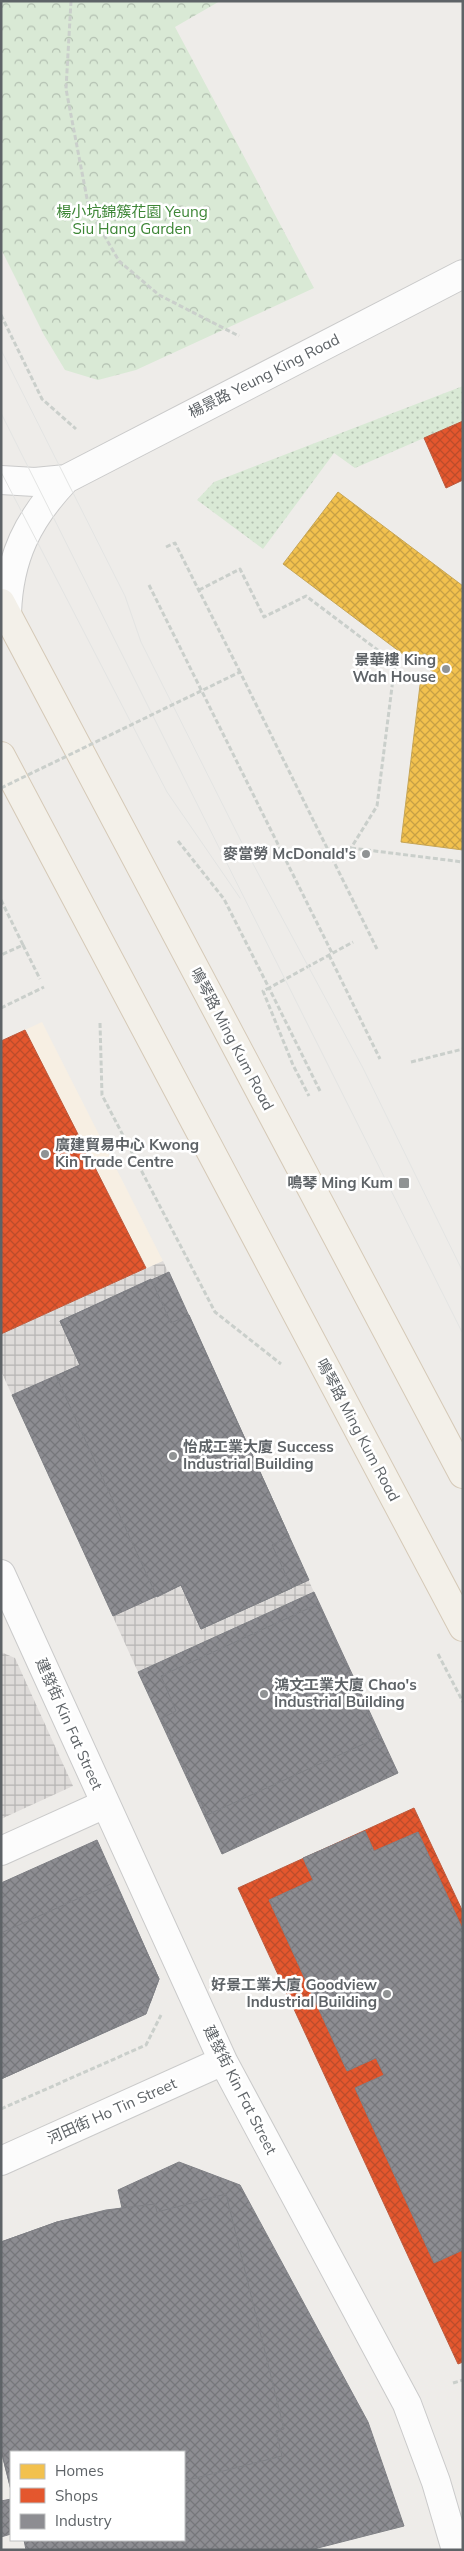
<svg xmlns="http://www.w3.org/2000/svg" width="464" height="2551" viewBox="0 0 464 2551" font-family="Mulish,'Noto Sans TC',sans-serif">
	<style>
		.commercial { fill: #f7efe3 }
		.industrial { fill: url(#industrial-grid) }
		.grass { fill: url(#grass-dots) }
		.park { fill: url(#park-crowns) }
		.homes { fill: url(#homes-cross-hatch); stroke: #c6a556 }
		.shops { fill: url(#shops-cross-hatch); stroke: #bc5b3f }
		.industry { fill: url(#industry-cross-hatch); stroke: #7f8085 }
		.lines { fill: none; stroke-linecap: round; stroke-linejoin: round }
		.minor-casing { stroke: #cacaca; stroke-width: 30 }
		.major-casing { stroke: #d5c9b7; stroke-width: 30 }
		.path { stroke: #cacfcb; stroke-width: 3; stroke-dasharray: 5 2.5; stroke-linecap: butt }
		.minor { stroke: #fcfcfc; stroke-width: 28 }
		.major { stroke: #f3f0e9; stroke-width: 28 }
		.tram { stroke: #e3e4e3; stroke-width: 1 }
		.path-bridge { stroke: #cacfcb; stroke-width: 3; stroke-dasharray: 5 2.5; stroke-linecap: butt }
		.poi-dot { fill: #909394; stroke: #fff; stroke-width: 2 }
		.labels { text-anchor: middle; stroke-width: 5; stroke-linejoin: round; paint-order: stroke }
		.park-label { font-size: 15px; fill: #3d8636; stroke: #fff }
		.street-label { font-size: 15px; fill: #5e6367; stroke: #fff }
		.poi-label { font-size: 15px; font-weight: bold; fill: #5e6367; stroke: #fff; text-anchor: end }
	</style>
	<defs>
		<pattern id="industrial-grid" width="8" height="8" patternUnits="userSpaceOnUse" patternTransform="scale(1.25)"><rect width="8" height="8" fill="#dedbd9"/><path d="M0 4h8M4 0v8" fill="none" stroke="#b7b5b4"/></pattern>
		<pattern id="grass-dots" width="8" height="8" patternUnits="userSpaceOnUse" patternTransform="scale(1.25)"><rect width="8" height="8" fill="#d9e9d5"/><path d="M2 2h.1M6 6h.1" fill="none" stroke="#b3c0b1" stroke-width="1.8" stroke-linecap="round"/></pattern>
		<pattern id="park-crowns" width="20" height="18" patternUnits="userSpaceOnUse" patternTransform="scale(1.25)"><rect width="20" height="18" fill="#d9e9d5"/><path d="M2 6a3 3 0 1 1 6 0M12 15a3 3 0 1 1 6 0" fill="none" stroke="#b3c0b1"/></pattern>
		<pattern id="homes-cross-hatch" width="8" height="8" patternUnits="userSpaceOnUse" patternTransform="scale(1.25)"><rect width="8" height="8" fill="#f2c14e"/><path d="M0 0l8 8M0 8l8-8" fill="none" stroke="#c7a045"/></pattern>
		<pattern id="shops-cross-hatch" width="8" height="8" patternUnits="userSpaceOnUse" patternTransform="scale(1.25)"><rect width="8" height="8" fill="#e4572e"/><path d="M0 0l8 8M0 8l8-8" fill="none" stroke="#bc4c2b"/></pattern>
		<pattern id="industry-cross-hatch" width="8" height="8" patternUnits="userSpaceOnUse" patternTransform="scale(1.25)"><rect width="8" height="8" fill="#8d8d92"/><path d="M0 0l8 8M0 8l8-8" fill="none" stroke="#76777b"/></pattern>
	</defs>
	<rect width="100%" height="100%" fill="#eeece9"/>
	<!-- commercial -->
	<path class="commercial" d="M42,1022l121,239 -162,73v-293z"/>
	<!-- industrial -->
	<path class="industrial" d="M163,1261l151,331 -176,80 -137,-301v-37z
		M1,1652l14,6 58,128 -72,33z"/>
	<!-- grass -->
	<path class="grass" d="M463,386v35l-108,47 -21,-15 -71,96 -66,-49 17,-18z"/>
	<!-- park -->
	<path class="park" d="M1,1h219l-45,26 139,261 -178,82 -38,10 -33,-10 -21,-35 -43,-86z"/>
	<!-- homes -->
	<path class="homes" d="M338,492l125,94v264l-62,-8 20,-165 14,2 1,-5 -14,-10 6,-9 -4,-2 -8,11 -133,-100z"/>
	<!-- shops -->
	<path class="shops" d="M463,421v59l-17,8 -22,-50z
		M25,1030l121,238 -145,66v-293z
		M414,1808l49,104v450l-5,2 -220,-476z"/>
	<!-- industry -->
	<path class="industry" d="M169,1272l140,308 -108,49 -20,-44 -68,31 -101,-221 68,-30 -20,-44z
		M151,1279l20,44 18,-8 100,221 -17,9 20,43 -91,41 -20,-44 -24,12 -101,-221 24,-11 -20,-44z
		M314,1592l84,181 -176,81 -84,-182z
		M318,1604l61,133 -172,78 -45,-97 14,-7 -15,-35z
		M365,1831l9,20 44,-19 45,98v320l-29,13 -79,-175 29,-13 -8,-17 -29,13 -78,-171 44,-20 -10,-22z
		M97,1840l62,139 -13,35 -145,65v-196z
		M115,1882l44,97 -9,24 -27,13 -5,10 -117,53v-146z
		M179,2162l61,23 128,237 36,104 -94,24h-284l-2,-10h160v-88h-173v38l-10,-40v-208l56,-20 65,-14 -4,-18z
		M226,2194l58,235 -8,2 6,25 -98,25v-29h-173v38l-10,-40v-208l56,-20 49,-12 49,-6 2,8z
		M11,2499v35l-10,3v-36z"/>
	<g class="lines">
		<!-- minor casing -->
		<g class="minor-casing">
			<path id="minor" d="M1,480l34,2 31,-3
				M7,613c2,-56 21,-94 59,-134l397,-205
				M1,1574l222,487 184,343 29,78 20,68
				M1,1851l104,-47
				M1,2161l222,-100"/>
		</g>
		<!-- major casing -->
		<g class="major-casing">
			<path id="major" d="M1,603l462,871
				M1,756l462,871"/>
		</g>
		<!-- path -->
		<path class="path" d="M71,1l-5,88 23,120 30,52 40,34 80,41
			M1,315l41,84 34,30
			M166,547l9,-4 65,129
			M149,585l183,368
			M199,590l41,-21 24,48 42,-21 89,67 -18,143 -26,42 -19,10
			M178,841l46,58 45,89 -6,3 30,74 16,31
			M351,848l112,14
			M1,900l22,45 -22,10
			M23,945l17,34
			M329,955l51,104
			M1,1008l43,-21
			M100,1023l2,72 113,217 66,52
			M411,1062l52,-13
			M320,1091l-51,-103 84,-46
			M438,1654l25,48
			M1,2109l145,-64 15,-30
			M453,2383l10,-3"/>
		<!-- minor -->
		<use href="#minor" class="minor"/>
		<!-- major -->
		<use href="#major" class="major"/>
		<!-- tram -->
		<path class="tram" d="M1,350l124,246 16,46 104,207 118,219 100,204
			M1,413l462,921
			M1,472l166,320 73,106"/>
		<!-- path-bridge -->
		<path class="path-bridge" d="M1,788l239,-116 137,277"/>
	</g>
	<!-- markers -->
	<g class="poi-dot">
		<circle cx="446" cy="669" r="5"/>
		<circle cx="366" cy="854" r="5"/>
		<circle cx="45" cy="1154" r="5"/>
		<rect x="398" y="1177" width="12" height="12" rx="2.5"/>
		<circle cx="173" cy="1456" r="5"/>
		<circle cx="264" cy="1694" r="5"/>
		<circle cx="387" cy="1994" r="5"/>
	</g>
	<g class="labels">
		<!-- park labels -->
		<g class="park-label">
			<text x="132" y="217">楊小坑錦簇花園 Yeung<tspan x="132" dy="17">Siu Hang Garden</tspan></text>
		</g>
		<!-- street labels -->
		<g class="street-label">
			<text transform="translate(264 376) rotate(-27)" y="5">楊景路 Yeung King Road</text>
			<text transform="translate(232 1039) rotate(62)" y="5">鳴琴路 Ming Kum Road</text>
			<text transform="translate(358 1430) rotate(62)" y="5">鳴琴路 Ming Kum Road</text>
			<text transform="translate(69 1724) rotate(66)" y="5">建發街 Kin Fat Street</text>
			<text transform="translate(240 2090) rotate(63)" y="5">建發街 Kin Fat Street</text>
			<text transform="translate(112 2111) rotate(-24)" y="5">河田街 Ho Tin Street</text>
		</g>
		<!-- poi labels -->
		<g class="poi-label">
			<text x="436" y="665">景華樓 King<tspan x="436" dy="17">Wah House</tspan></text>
			<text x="356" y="859">麥當勞 McDonald's</text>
			<text x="55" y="1150" text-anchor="start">廣建貿易中心 Kwong<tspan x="55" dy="17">Kin Trade Centre</tspan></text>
			<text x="393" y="1188">鳴琴 Ming Kum</text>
			<text x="183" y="1452" text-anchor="start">怡成工業大廈 Success<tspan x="183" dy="17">Industrial Building</tspan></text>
			<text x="274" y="1690" text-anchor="start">鴻文工業大廈 Chao's<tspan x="274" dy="17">Industrial Building</tspan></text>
			<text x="377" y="1990">好景工業大廈 Goodview<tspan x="377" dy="17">Industrial Building</tspan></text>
		</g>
	</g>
	<!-- border -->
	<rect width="464" height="2551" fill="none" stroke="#5e6367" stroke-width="5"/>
	<!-- legend -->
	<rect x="10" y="2451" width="175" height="90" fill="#ffffff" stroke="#bfc1c2"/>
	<rect x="20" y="2464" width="25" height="15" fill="#f2c14e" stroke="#bfc1c2"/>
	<text x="55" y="2476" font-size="15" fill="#5e6367">Homes</text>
	<rect x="20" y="2488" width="25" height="15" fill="#e4572e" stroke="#bfc1c2"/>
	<text x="55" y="2501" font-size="15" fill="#5e6367">Shops</text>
	<rect x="20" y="2514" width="25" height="15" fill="#8d8d92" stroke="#bfc1c2"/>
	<text x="55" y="2526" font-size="15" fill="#5e6367">Industry</text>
</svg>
